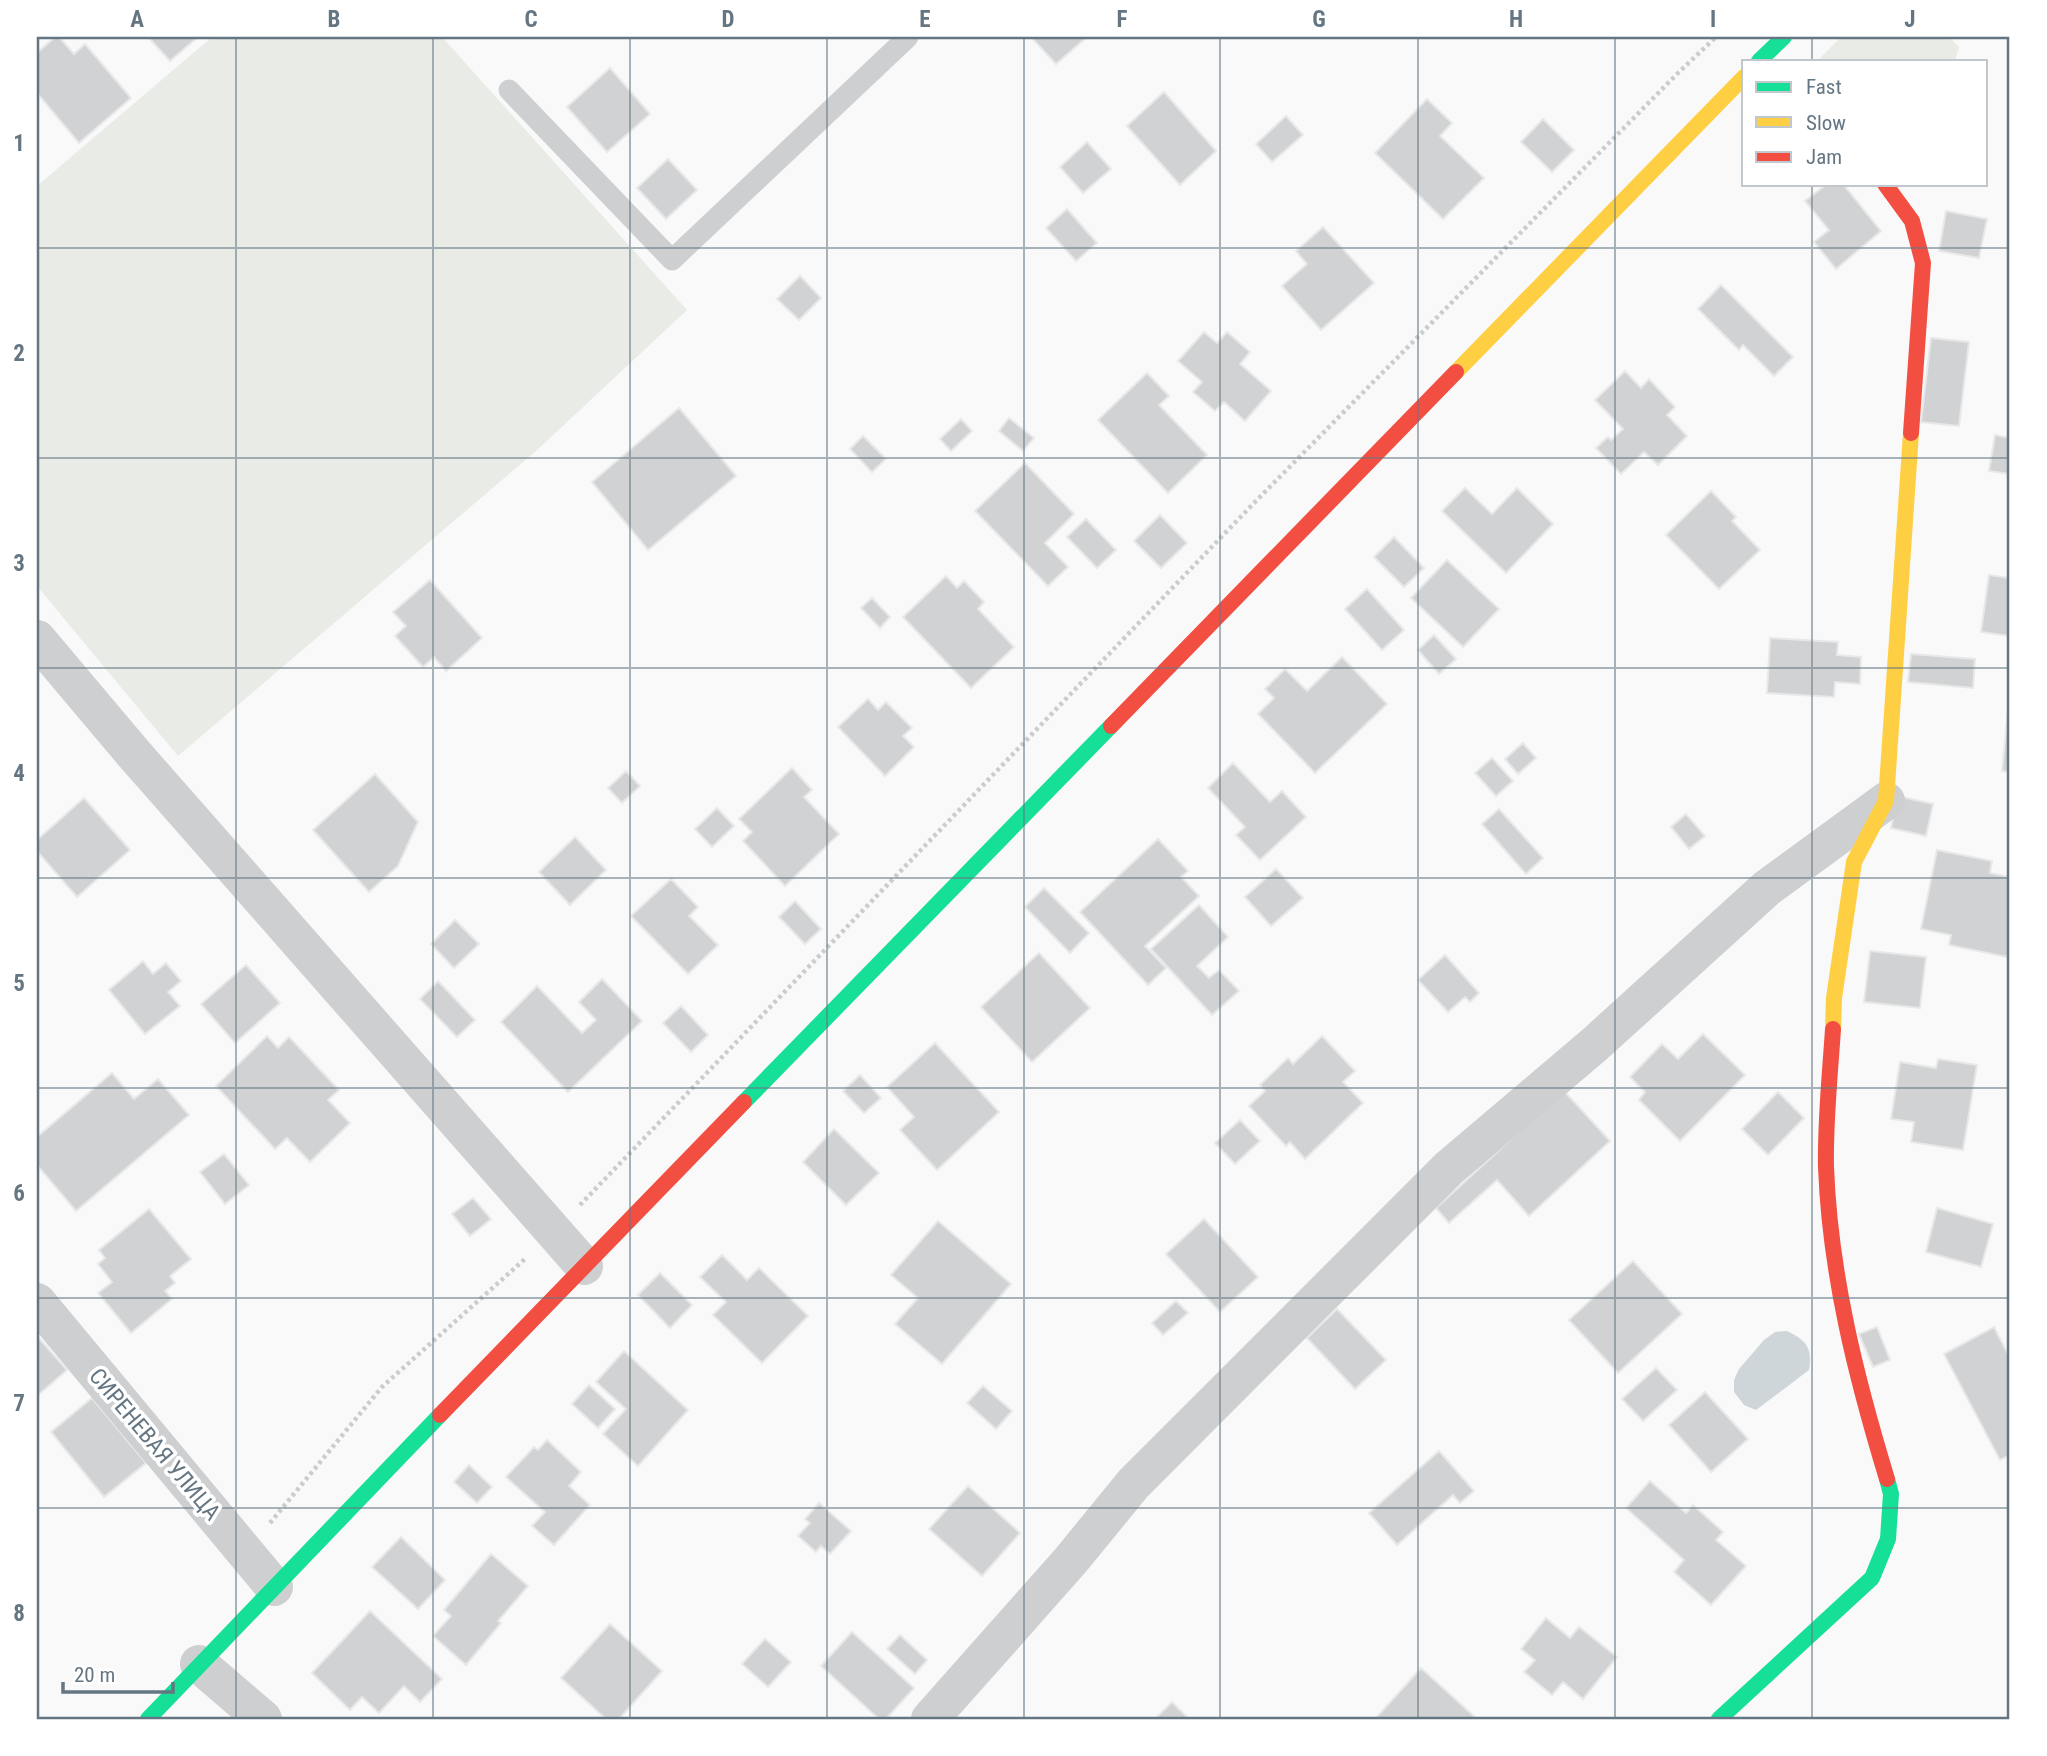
<svg xmlns="http://www.w3.org/2000/svg" width="2047" height="1756" viewBox="0 0 2047 1756" font-family="'Roboto Condensed',sans-serif">
	<style>
		.green { fill: #e8ebe6 }
		.water { fill: #ced6d9 }
		.building { fill: #d0d2d3; stroke: #e8e8e8; stroke-width: 2 }
		.lines { fill: none; stroke-linecap: round; stroke-linejoin: round }
		.path { stroke: #cbcccd; stroke-width: 4.5; stroke-dasharray: 3.5 3.5; stroke-linecap: butt }
		.lane { stroke: #cecfd0; stroke-width: 21 }
		.street { stroke: #cecfd0; stroke-width: 38 }
		.fast { stroke: #16e098; stroke-width: 16 }
		.slow { stroke: #ffcf43; stroke-width: 16 }
		.jam { stroke: #f24e42; stroke-width: 16 }
		.grid { fill: none; stroke: #657683; stroke-width: 2; stroke-opacity: 0.55 }
		.labels { text-anchor: middle; stroke-width: 7; stroke-linejoin: round; paint-order: stroke }
		.street-label { font-size: 23px; fill: #657683; stroke: #fff }
		.neatline { fill: none; stroke: #657683; stroke-width: 2.5 }
		.grid-label { font-size: 23px; text-anchor: middle; font-weight: bold; fill: #657683 }
	</style>
	<rect width="100%" height="100%" fill="#f9f9f9"/>
	<!-- green -->
	<path class="green" d="M212,37h230l245,273 -151,141 -358,305 -141,-170v-400z
		M1841,37h108l10,10 -4,14h-138z"/>
	<!-- water -->
	<path class="water" d="M1787,1331c19,9 26,17 22,39l-53,40 -12,-5 -10,-13v-12l5,-11 25,-29 11,-8z"/>
	<!-- building -->
	<path class="building" d="M55,37h4l15,17 11,-10 46,54 -52,45 -42,-50v-40z
		M148,37h50l-28,24z
		M1031,37h56l-31,27z
		M610,68l40,46 -43,38 -40,-45z
		M1164,92l52,59 -36,34 -53,-59z
		M1427,99l25,24 -12,13 44,42 -41,41 -68,-66z
		M1286,116l17,19 -31,27 -16,-18z
		M1543,119l31,31 -22,22 -31,-30z
		M1087,142l24,27 -28,24 -23,-26z
		M668,159l29,31 -31,29 -29,-31z
		M1827,184h16l38,47 -45,38 -22,-27 15,-12 -24,-29z
		M1067,209l30,34 -21,18 -30,-33z
		M1946,211l41,8 -8,39 -40,-7z
		M1323,227l51,56 -53,47 -39,-44 25,-22 -11,-13z
		M800,276l21,22 -22,22 -22,-21z
		M1721,285l72,72 -19,19 -31,-31 -4,5 -41,-41z
		M1204,332l13,11 10,-11 23,20 -10,12 31,27 -26,30 -21,-19 -9,9 -22,-19 9,-10 -24,-21z
		M1931,338l38,4 -10,84 -38,-4z
		M1625,371l16,17 8,-9 26,28 -8,8 20,21 -29,29 -14,-13 -23,22 -25,-26 12,-11 3,3 12,-11 -28,-29z
		M1147,373l22,23 -10,9 48,50 -39,38 -70,-73z
		M679,408l57,68 -88,74 -56,-68z
		M1009,418l25,20 -11,13 -24,-20z
		M961,419l11,12 -21,20 -11,-12z
		M1995,435l15,3v36l-21,-3z
		M863,436l23,23 -14,13 -22,-23z
		M1025,463l49,51 -29,29 23,24 -20,19 -73,-75z
		M1465,488l27,26 25,-26 36,36 -47,49 -64,-62z
		M1711,491l25,26 -4,4 28,29 -41,39 -53,-54z
		M1160,515l27,28 -26,25 -27,-27z
		M1086,519l30,31 -19,18 -30,-31z
		M1394,537l30,31 -20,19 -30,-30z
		M1447,560l52,49 -36,38 -52,-49z
		M1989,575l21,3v58l-29,-4z
		M946,576l11,12 7,-7 20,21 -6,7 36,38 -43,41 -68,-71z
		M430,580l52,58 -36,33 -12,-14 -11,10 -28,-31 11,-10 -13,-14z
		M1367,589l37,41 -22,20 -37,-41z
		M872,598l18,19 -10,11 -19,-20z
		M1434,635l22,24 -17,15 -21,-24z
		M1770,638l68,4 -1,13 24,2 -1,27 -25,-2 -1,15 -67,-4z
		M1911,654l64,5 -2,29 -65,-6z
		M1342,657l45,47 -72,69 -57,-59 16,-16 -9,-9 20,-20 22,22z
		M868,699l10,11 8,-8 26,26 -9,8 11,11 -29,29 -47,-49z
		M2008,710h2v62l-8,-1z
		M1523,743l13,15 -18,16 -13,-15z
		M1492,758l21,23 -17,15 -21,-23z
		M1233,763l37,39 12,-11 24,26 -46,43 -24,-25 9,-8 -37,-39z
		M792,768l20,22 -8,7 35,37 -54,52 -42,-45 9,-9 -13,-13z
		M626,771l14,15 -18,17 -14,-15z
		M375,774l43,48 -20,44 -29,26 -56,-62z
		M1898,796l35,8 -7,32 -35,-8z
		M84,798l46,52 -53,47 -40,-46v-11z
		M717,808l17,18 -22,21 -17,-18z
		M1499,809l44,49 -17,16 -44,-50z
		M1686,814l19,22 -16,13 -18,-22z
		M575,837l31,33 -36,35 -31,-33z
		M1158,839l30,32 -7,6 18,19 -54,50 21,22 -18,17 -68,-73z
		M1937,850l55,11 -2,12 20,4v70l-3,10 -58,-12 2,-10 -30,-6z
		M1276,869l27,29 -32,28 -26,-29z
		M671,879l27,28 -9,9 29,29 -30,29 -57,-58z
		M1044,888l45,45 -19,20 -45,-46z
		M795,901l26,28 -16,15 -26,-27z
		M1199,905l29,32 -31,29 12,12 10,-8 20,21 -27,24 -61,-66z
		M455,920l24,24 -25,24 -23,-24z
		M1870,951l56,6 -6,51 -56,-6z
		M1039,953l51,55 -58,54 -51,-55z
		M1445,955l34,38 -9,9 -5,-5 -17,15 -30,-32z
		M143,961l10,13 13,-11 15,18 -13,11 12,14 -35,28 -36,-44z
		M246,965l34,38 -45,40 -34,-39z
		M602,979l40,42 -74,71 -67,-70 36,-36 45,47 14,-13 -17,-18z
		M438,981l37,39 -18,17 -37,-38z
		M681,1006l27,29 -17,17 -28,-29z
		M1703,1034l42,41 -65,66 -41,-41 6,-8 -15,-15 32,-33 16,15z
		M267,1036l11,12 11,-11 50,53 -11,10 22,23 -40,39 -23,-24 -12,11 -59,-63z
		M1322,1036l33,35 -12,11 20,21 -58,56 -15,-17 -4,4 -37,-40 16,-15 -5,-6 28,-27 5,6z
		M935,1043l64,69 -62,58 -37,-40 14,-13 -27,-30z
		M1938,1059l39,6 -14,85 -52,-8 3,-20 -23,-3 9,-57 36,6z
		M112,1073l22,26 24,-20 31,36 -113,96 -39,-46v-28z
		M860,1075l21,23 -17,15 -21,-22z
		M1564,1091l46,50 -81,75 -32,-36 -48,43 -13,-15z
		M1778,1092l26,26 -36,37 -26,-26z
		M1240,1120l20,21 -25,23 -20,-21z
		M834,1129l45,44 -33,32 -43,-43z
		M224,1154l25,31 -24,19 -25,-32z
		M473,1198l18,21 -21,17 -18,-22z
		M1937,1208l56,16 -12,43 -55,-15z
		M149,1209l42,50 -21,17 5,7 -10,8 7,8 -41,34 -33,-40 14,-11 -14,-18 7,-6 -6,-8z
		M1204,1219l54,58 -38,35 -54,-58z
		M938,1221l73,63 -69,80 -47,-40 23,-26 -27,-23z
		M722,1255l25,25 12,-12 49,48 -46,47 -49,-48 13,-13 -26,-25z
		M1633,1261l49,53 -64,59 -49,-53z
		M660,1273l32,32 -22,23 -32,-33z
		M1176,1301l12,12 -25,22 -11,-12z
		M1337,1309l49,51 -31,29 -48,-51z
		M1877,1327l13,33 -17,7 -14,-33z
		M1994,1327l16,31v97l-10,5 -56,-106z
		M37,1336l30,34 -30,26z
		M624,1351l64,59 -50,56 -35,-32 23,-25 -30,-27z
		M1656,1368l21,22 -34,31 -21,-22z
		M589,1385l26,24 -17,19 -26,-24z
		M983,1386l29,25 -16,18 -29,-26z
		M1705,1392l43,47 -37,33 -42,-47z
		M92,1398l54,65 -42,34 -53,-65z
		M547,1440l34,32 -12,14 21,19 -36,40 -22,-19 13,-14 -39,-35 28,-30 4,3z
		M1439,1451l35,40 -14,12 -7,-8 -56,50 -28,-32z
		M469,1465l23,22 -15,16 -23,-21z
		M1650,1481l36,32 7,-8 30,27 -7,8 30,26 -35,39 -37,-33 10,-12 -58,-52z
		M968,1486l52,47 -38,43 -53,-47z
		M819,1503l32,28 -21,23 -9,-8 -5,6 -18,-16 12,-13 -5,-4z
		M401,1537l44,43 -27,29 -46,-42z
		M491,1554l37,32 -30,35 3,2 -35,42 -33,-29 18,-20 -7,-6z
		M370,1611l72,68 -22,23 -16,-16 -25,27 -17,-16 -12,13 -38,-37z
		M1546,1618l24,20 9,-11 38,30 -34,42 -20,-17 -11,13 -28,-23 11,-12 -14,-11z
		M610,1624l52,47 -43,48h-13l-45,-41z
		M852,1632l62,56 -28,31h-7l-58,-53z
		M900,1635l27,25 -12,14 -28,-25z
		M765,1639l26,23 -23,25 -26,-23z
		M1421,1668l56,51h-102z
		M1172,1702l17,17h-34z"/>
	<g class="lines">
		<!-- path -->
		<path class="path" d="M580,1205l673,-701 426,-432 37,-35
			M270,1523l112,-136 144,-129"/>
		<!-- lane -->
		<path class="lane" d="M509,90l163,170 236,-223"/>
		<!-- street -->
		<path class="street" d="M37,639l97,115 450,512
			M37,1302l237,285
			M199,1664l64,55
			M930,1719l141,-159 63,-77 315,-315 145,-123 173,-157 119,-87"/>
		<!-- fast -->
		<path class="fast" d="M1759,61l25,-24
			M744,1102l367,-376
			M148,1719l292,-304
			M1719,1719l153,-141 16,-39 3,-45 -4,-15"/>
		<!-- slow -->
		<path class="slow" d="M1456,372l288,-295
			M1833,1029l1,-31 20,-136 32,-61 25,-368"/>
		<!-- jam -->
		<path class="jam" d="M1885,184l27,37 11,42 -12,170
			M1111,726l345,-354
			M1833,1029c-3,46 -8,93 -7,138 4,107 30,210 61,312
			M440,1415l304,-313"/>
	</g>
	<!-- grid -->
	<path class="grid" d="M236,37v1682M433,37v1682M630,37v1682M827,37v1682M1024,37v1682M1220,37v1682M1418,37v1682M1615,37v1682M1812,37v24M1812,184v1535M37,248h1973M37,458h1973M37,668h1973M37,878h1973M37,1088h1973M37,1298h1973M37,1508h1973"/>
	<g class="labels">
		<!-- street labels -->
		<g class="street-label">
			<text transform="translate(155 1444) rotate(50)" y="8">СИРЕНЕВАЯ УЛИЦА</text>
		</g>
	</g>
	<!-- border -->
	<rect width="2047" height="1756" fill="none" stroke="#ffffff" stroke-width="77"/>
	<!-- legend -->
	<rect x="1742" y="60" width="245" height="126" fill="#ffffff" stroke="#c1c8cd" stroke-width="2"/>
	<rect x="1756" y="82" width="35" height="10" fill="#16e098" stroke="#c1c8cd" stroke-width="2"/>
	<text x="1806" y="94" font-size="21" fill="#657683">Fast</text>
	<rect x="1756" y="117" width="35" height="10" fill="#ffcf43" stroke="#c1c8cd" stroke-width="2"/>
	<text x="1806" y="130" font-size="21" fill="#657683">Slow</text>
	<rect x="1756" y="152" width="35" height="10" fill="#f24e42" stroke="#c1c8cd" stroke-width="2"/>
	<text x="1806" y="164" font-size="21" fill="#657683">Jam</text>
	<!-- scale -->
	<path d="M63 1682v10h110v-10" fill="none" stroke="#657683" stroke-width="3.5"/>
	<text x="74" y="1682" font-size="21" fill="#657683" stroke="#ffffff" stroke-width="5" paint-order="stroke">20 m</text>
	<rect x="38" y="38" width="1970" height="1680" class="neatline"/>
	<g class="grid-label">
		<text x="137" y="27">A</text>
		<text x="334" y="27">B</text>
		<text x="531" y="27">C</text>
		<text x="728" y="27">D</text>
		<text x="925" y="27">E</text>
		<text x="1122" y="27">F</text>
		<text x="1319" y="27">G</text>
		<text x="1516" y="27">H</text>
		<text x="1713" y="27">I</text>
		<text x="1910" y="27">J</text>
		<text x="19" y="151">1</text>
		<text x="19" y="361">2</text>
		<text x="19" y="571">3</text>
		<text x="19" y="781">4</text>
		<text x="19" y="991">5</text>
		<text x="19" y="1201">6</text>
		<text x="19" y="1411">7</text>
		<text x="19" y="1621">8</text>
	</g>
</svg>
